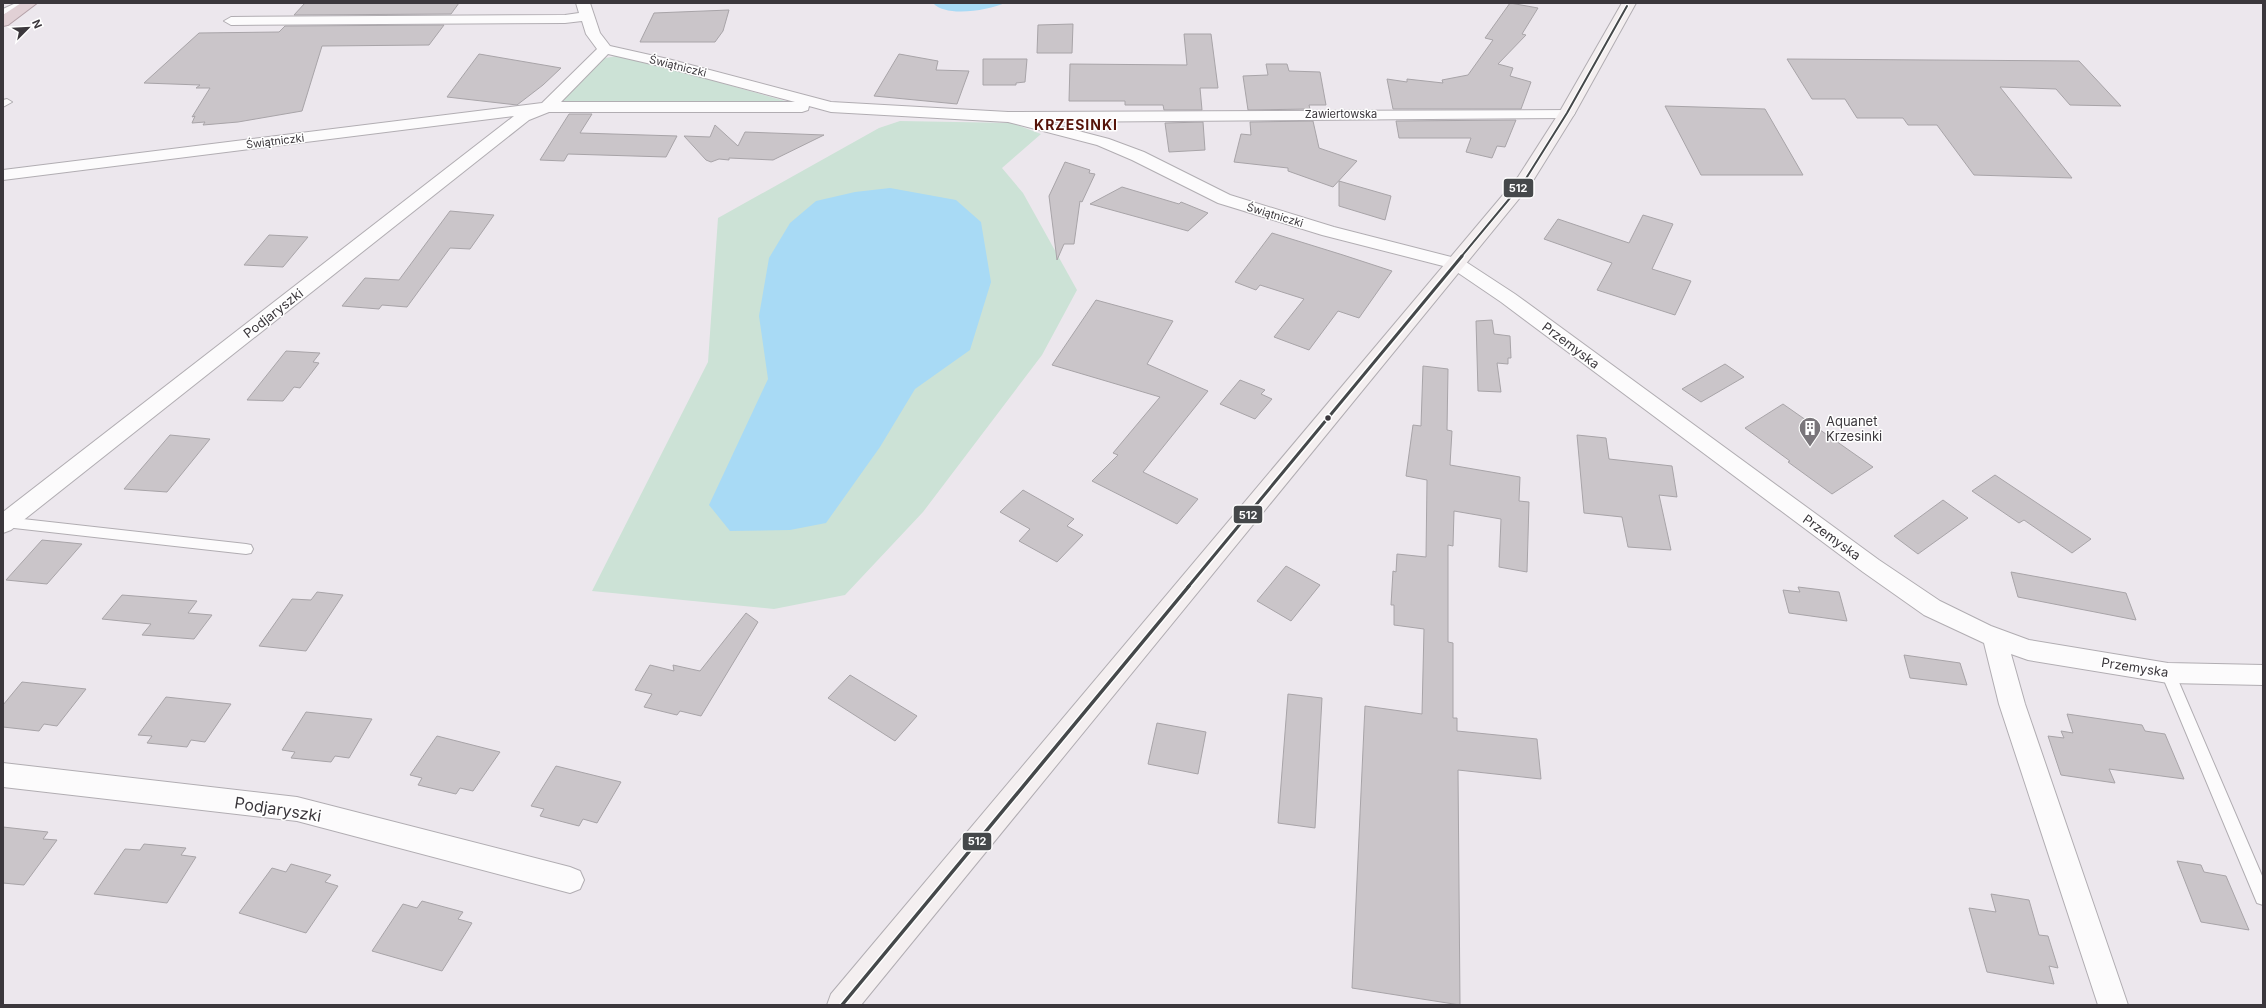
<svg xmlns="http://www.w3.org/2000/svg" width="2266" height="1008" viewBox="0 0 2266 1008" font-family="Inter,sans-serif">
	<style>
		.green { fill: #cce2d6 }
		.water { fill: #a8daf5 }
		.building { fill: #cac5c9; stroke: #a8a4a8 }
		.lines { fill: none; stroke-linecap: round; stroke-linejoin: round }
		.lane-casing { stroke: #b1adb2; stroke-width: 2 }
		.street-casing { stroke: #b1adb2; stroke-width: 2 }
		.secondary-casing { stroke: #b1adb2; stroke-width: 2 }
		.highway-casing { stroke: #b4a1a8; stroke-width: 2 }
		.lane { fill: #fcfbfc; fill-rule: evenodd }
		.street { fill: #fcfbfc; fill-rule: evenodd }
		.secondary { fill: #f4eff0; fill-rule: evenodd }
		.highway { fill: #e1d0d5; fill-rule: evenodd }
		.bus-1-far2-casing { stroke: #fff; stroke-width: 4 }
		.bus-1-far1-casing { stroke: #fff; stroke-width: 6 }
		.bus-1-casing { stroke: #fff; stroke-width: 6 }
		.bus-1-far2 { stroke: #45484a; stroke-width: 2 }
		.bus-1-far1 { stroke: #45484a; stroke-width: 3 }
		.bus-1 { stroke: #45484a; stroke-width: 3.5 }
		.bus-dot { fill: #3b373c; stroke: #fff; stroke-width: 1.5 }
		.labels { text-anchor: middle; stroke-width: 3; stroke-linejoin: round; paint-order: stroke }
		.far-street-label { font-size: 11px; fill: #3b373c; stroke: #fff }
		.street-label { font-size: 13px; fill: #3b373c; stroke: #fff }
		.poi-label { font-size: 13px; fill: #3b373c; stroke: #fff; text-anchor: start }
		.far-district-label { font-size: 14px; font-weight: bold; letter-spacing: 1px; fill: #561309; stroke: #fff }
		.near-street-label { font-size: 16px; fill: #3b373c; stroke: #fff }
		.line-badge { stroke: #fff; stroke-width: 1.5 }
		.badge-label { font-size: 11px; text-anchor: middle; font-weight: bold; fill: #fff }
	</style>
	<rect width="100%" height="100%" fill="#ece7ed"/>
	<!-- green -->
	<path class="green" d="M622,55l174,49 -236,-1 40,-44z
		M900,121l112,2 29,11 -39,34 21,25 54,97 -35,65 -119,157 -78,83 -71,14 -182,-18 116,-229 10,-144 161,-90z"/>
	<!-- water -->
	<path class="water" d="M933,3h72c-16,7 -59,15 -72,0z
		M890,188l66,12 25,22 10,60 -21,68 -55,39 -35,58 -54,76 -36,7 -60,1 -21,-26 59,-126 -9,-63 10,-58 21,-35 26,-22 39,-9z"/>
	<!-- building -->
	<path class="building" d="M305,3h154l-8,11 -157,1z
		M1510,3l28,5 -16,26 4,1 -28,29 15,4 -3,8 21,6 -10,27h-128l-6,-30 20,3v-3l36,4 -1,-3 26,-5 25,-35 -8,-2z
		M729,10l-6,21 -8,11h-75l14,-29z
		M1073,24l-1,29h-35l1,-28z
		M444,25l-15,20 -107,1 -20,65 -64,11 -35,3 2,-3 -13,1 3,-7 -3,1 18,-29h-14l4,-3 -56,-2 55,-50 80,-1 6,-6z
		M1184,34h27l7,54h-18l2,22h-38l-1,-5h-38v-4h-56l1,-37 117,1z
		M479,54l82,14 -18,17 -26,20 -70,-8z
		M899,54l39,7 -2,9 33,1 -12,33 -83,-8z
		M983,59h44l-2,23 -9,1v2h-33z
		M1787,59l292,2 42,45 -51,-1 -14,-16 -56,-2 72,91 -98,-3 -37,-50h-29l-5,-7h-46l-12,-19h-33z
		M1266,64h21l2,7 31,1 6,33h-17l1,4 -62,1 -5,-34 25,-1z
		M1665,106l100,3 38,66h-102z
		M569,114h23l-12,19 97,3 -11,21 -98,-3 -4,7 -24,-1z
		M1516,120l-11,27 -8,-1 -5,12 -26,-6 5,-14h-72l-3,-17z
		M1313,121l6,27 38,13 -24,26 -45,-16v-3l-54,-6 7,-28 10,1 -1,-13z
		M1203,122l2,28 -36,2 -4,-29z
		M715,125l23,21 7,-14 79,3 -51,25 -44,-2v2l-10,-1 -8,3 -5,-2 -22,-24 26,1z
		M1065,162l25,8 -1,3 6,1 -13,28 -2,-1 -6,43h-10l-7,16 -8,-64z
		M1339,181l52,15 -6,24 -46,-14z
		M1122,187l57,17 2,-2 27,11 -20,18 -98,-27z
		M450,211l44,4 -24,34 -20,-1 -43,59 -25,-2 -3,4 -37,-3 23,-28 34,2z
		M1643,215l30,9 -21,45 39,12 -16,34 -78,-25 15,-27 -68,-24 14,-20 71,24z
		M1272,233l71,22 49,16 -33,47 -21,-7 -29,39 -35,-13 30,-38 -44,-14 -4,5 -21,-8z
		M269,235l39,2 -25,30 -39,-2z
		M1096,300l77,21 -26,43 61,27 -65,81 55,27 -21,25 -85,-43 26,-26 -5,-2 47,-56 -108,-32z
		M1492,320l2,14 16,2 1,22h-3v6l-11,-1 4,29 -23,-1 -2,-70z
		M286,351l34,2 -7,9 6,1 -19,25 -6,-1 -11,14 -36,-1z
		M1725,364l19,13 -43,25 -19,-13z
		M1423,366l25,3 -1,61 5,1 -2,34 70,12 -1,24 10,1 -2,70 -28,-5 2,-48 -47,-8 -1,35 -5,-1v97l5,1v75h4v13l80,8 4,40 -83,-9 2,235 -108,-17 13,-282 57,8 2,-85 -30,-4v-20h-3l2,-34 3,1 1,-18 29,3 1,-77 -21,-4 7,-51 8,1z
		M1240,380l25,10 -4,4 11,5 -17,20 -35,-15z
		M1783,404l90,63 -41,27 -44,-32 2,-1 -45,-33z
		M170,435l40,4 -43,53 -43,-3z
		M1577,435l29,3 3,21 63,7 5,31 -18,-2 12,55 -43,-3 -6,-30 -38,-4z
		M1995,475l96,64 -19,14 -48,-33 -5,3 -47,-32z
		M1023,490l51,29 -7,7 16,9 -26,27 -38,-21 11,-12 -30,-17z
		M1943,500l25,18 -50,36 -24,-18z
		M42,540l40,4 -35,40 -41,-4z
		M1286,566l34,19 -29,36 -34,-20z
		M2011,572l115,21 10,27 -118,-23z
		M1798,587l41,5 8,29 -58,-8 -6,-23 17,2z
		M317,592l26,3 -37,56 -47,-5 33,-47 19,1z
		M122,595l75,6 -9,12 24,2 -18,24 -52,-4 9,-11 -49,-5z
		M746,613l12,9 -57,94 -21,-5 -3,4 -33,-8 8,-13 -17,-4 15,-25 24,6 -1,-6 27,6z
		M1904,655l56,8 7,22 -57,-7z
		M850,675l67,41 -22,25 -67,-43z
		M22,682l64,7 -29,37 -13,-2 -5,7 -36,-4v-22z
		M1288,694l34,4 -7,130 -37,-5z
		M166,697l65,7 -26,38 -14,-2 -4,7 -40,-4 5,-7 -14,-1z
		M306,712l66,7 -23,39 -14,-2 -4,6 -40,-4 4,-6 -13,-2z
		M2067,714l75,11 3,6 20,3 19,45 -75,-10 6,14 -54,-8 -13,-39 16,2 -3,-7 12,2z
		M1157,723l49,9 -8,42 -50,-10z
		M437,736l63,16 -27,39 -13,-3 -4,6 -38,-9 4,-7 -12,-3z
		M556,766l65,16 -24,41 -14,-4 -4,7 -39,-10 4,-7 -13,-3z
		M3,827l45,5 -5,7 14,1 -33,45 -21,-2z
		M144,844l42,4 -5,7 15,2 -29,46 -73,-9 31,-45 15,1z
		M2177,861l24,4 3,7 22,4 23,54 -48,-8z
		M291,864l40,11 -6,7 13,4 -32,47 -67,-20 33,-45 14,4z
		M1991,894l38,6 10,35 9,1 10,32 -9,-2 5,18 -67,-12 -18,-64 27,4z
		M422,901l41,11 -5,7 14,4 -30,48 -70,-20 31,-47 14,4z"/>
	<g class="lines">
		<!-- lane casing -->
		<g class="lane-casing">
			<path id="lane" d="M16,3h11l-24,12v-6z
				M7,99l5,3 -9,5v-7z
				M5,517l241,27 5,1 2,4 -2,4 -5,1 -241,-27 -2,-1v-8z
				M2168,667l5,2 2,4 88,205v27l-6,-2 -96,-230 2,-4z"/>
		</g>
		<!-- street casing -->
		<g class="street-casing">
			<path id="street" d="M576,3h14l10,30 10,13 58,13 163,43 177,10 565,-2 2,3 -2,3 -6,2 -523,4 65,17 35,13 86,43 104,32 129,33 52,34 364,266 61,41 51,25 38,14 139,23 95,2v20l-95,-2 -140,-23 -17,-6 14,50 103,301h-30l-99,-301 -15,-61 -60,-28 -61,-43 -362,-270 -50,-34 -129,-33 -104,-32 -86,-43 -35,-15 -89,-23 -177,-10 -22,-6 -1,4 -6,2h-253l-20,8 -518,410 -8,3v-21l511,-396 -511,64v-10l539,-67 55,-54 -11,-15 -4,-13 -17,2 -334,2 -7,-4 7,-4 334,-2 14,-2zM608,54l52,12 135,36h-234z
				M3,763l294,34 273,70 10,4 4,9 -4,9 -10,4 -273,-72 -294,-34z"/>
		</g>
		<!-- secondary casing -->
		<g class="secondary-casing">
			<path id="secondary" d="M1622,3h14l-61,110 -44,71 -670,821h-34l4,-11 687,-817 41,-64z"/>
		</g>
		<!-- highway casing -->
		<g class="highway-casing">
			<path id="highway" d="M21,3h16l-29,22 -5,1v-11z"/>
		</g>
		<!-- lane -->
		<use href="#lane" class="lane"/>
		<!-- street -->
		<use href="#street" class="street"/>
		<!-- secondary -->
		<use href="#secondary" class="secondary"/>
		<!-- highway -->
		<use href="#highway" class="highway"/>
		<!-- bus-1-far2 casing -->
		<g class="bus-1-far2-casing">
			<path id="bus-1-far2" d="M1461,257l64,-77 42,-67 60,-107"/>
		</g>
		<!-- bus-1-far1 casing -->
		<g class="bus-1-far1-casing">
			<path id="bus-1-far1" d="M1188,587l274,-331"/>
		</g>
		<!-- bus-1 casing -->
		<g class="bus-1-casing">
			<path id="bus-1" d="M842,1005l347,-419"/>
		</g>
		<!-- bus-1-far2 -->
		<use href="#bus-1-far2" class="bus-1-far2"/>
		<!-- bus-1-far1 -->
		<use href="#bus-1-far1" class="bus-1-far1"/>
		<!-- bus-1 -->
		<use href="#bus-1" class="bus-1"/>
	</g>
	<!-- icons -->
	<defs>
		<g id="building-pin" transform="scale(1.15)"><path d="M0 17L-7.5 6A9.5 9.5 0 1 1 7.5 6Z" fill="#79757a" stroke="#fff"/><path d="M-4-6H4V6H1V3H-1V6H-4ZM-2.5-4.3h1.7v1.8h-1.7ZM.8-4.3h1.7v1.8H.8ZM-2.5-1h1.7V.8h-1.7ZM.8-1h1.7V.8H.8Z" fill="#fff"/></g>
	</defs>
	<g fill-rule="evenodd">
		<use href="#building-pin" x="1810" y="428"/>
	</g>
	<!-- markers -->
	<circle class="bus-dot" cx="1328" cy="418" r="3.5"/>
	<g class="labels">
		<!-- far-street labels -->
		<g class="far-street-label">
			<text transform="translate(678 66) rotate(14)" y="4">Świątniczki</text>
			<text x="1341" y="118">Zawiertowska</text>
			<text transform="translate(275 141) rotate(-7)" y="4">Świątniczki</text>
			<text transform="translate(1275 215) rotate(17)" y="4">Świątniczki</text>
		</g>
		<!-- street labels -->
		<g class="street-label">
			<text transform="translate(273 313) rotate(-38)" y="5">Podjaryszki</text>
			<text transform="translate(1571 345) rotate(37)" y="5">Przemyska</text>
			<text transform="translate(1832 537) rotate(36)" y="5">Przemyska</text>
			<text transform="translate(2135 667) rotate(9)" y="5">Przemyska</text>
		</g>
		<!-- poi labels -->
		<g class="poi-label">
			<text x="1826" y="426">Aquanet<tspan x="1826" dy="15">Krzesinki</tspan></text>
		</g>
		<!-- far-district labels -->
		<g class="far-district-label">
			<text x="1076" y="130">KRZESINKI</text>
		</g>
		<!-- near-street labels -->
		<g class="near-street-label">
			<text transform="translate(278 809) rotate(9)" y="6">Podjaryszki</text>
		</g>
	</g>
	<g class="line-badge">
		<rect x="1503" y="178" width="31" height="20" rx="4" fill="#45484a"/>
		<rect x="1233" y="505" width="30" height="19" rx="4" fill="#45484a"/>
		<rect x="962" y="832" width="30" height="19" rx="4" fill="#45484a"/>
	</g>
	<g class="badge-label">
		<text x="1518" y="192">512</text>
		<text x="1248" y="519">512</text>
		<text x="977" y="845">512</text>
	</g>
	<!-- border -->
	<rect width="2266" height="1008" fill="none" stroke="#3b373c" stroke-width="8"/>
	<!-- north arrow -->
	<g transform="translate(28 28) rotate(66)" stroke="#ffffff" stroke-width="3" paint-order="stroke">
	<path d="M0-3L7 15L0 10L-7 15Z" fill="#3b373c"/>
	<text y="-6" font-size="11" font-weight="bold" text-anchor="middle" fill="#3b373c">N</text>
	</g>
</svg>
